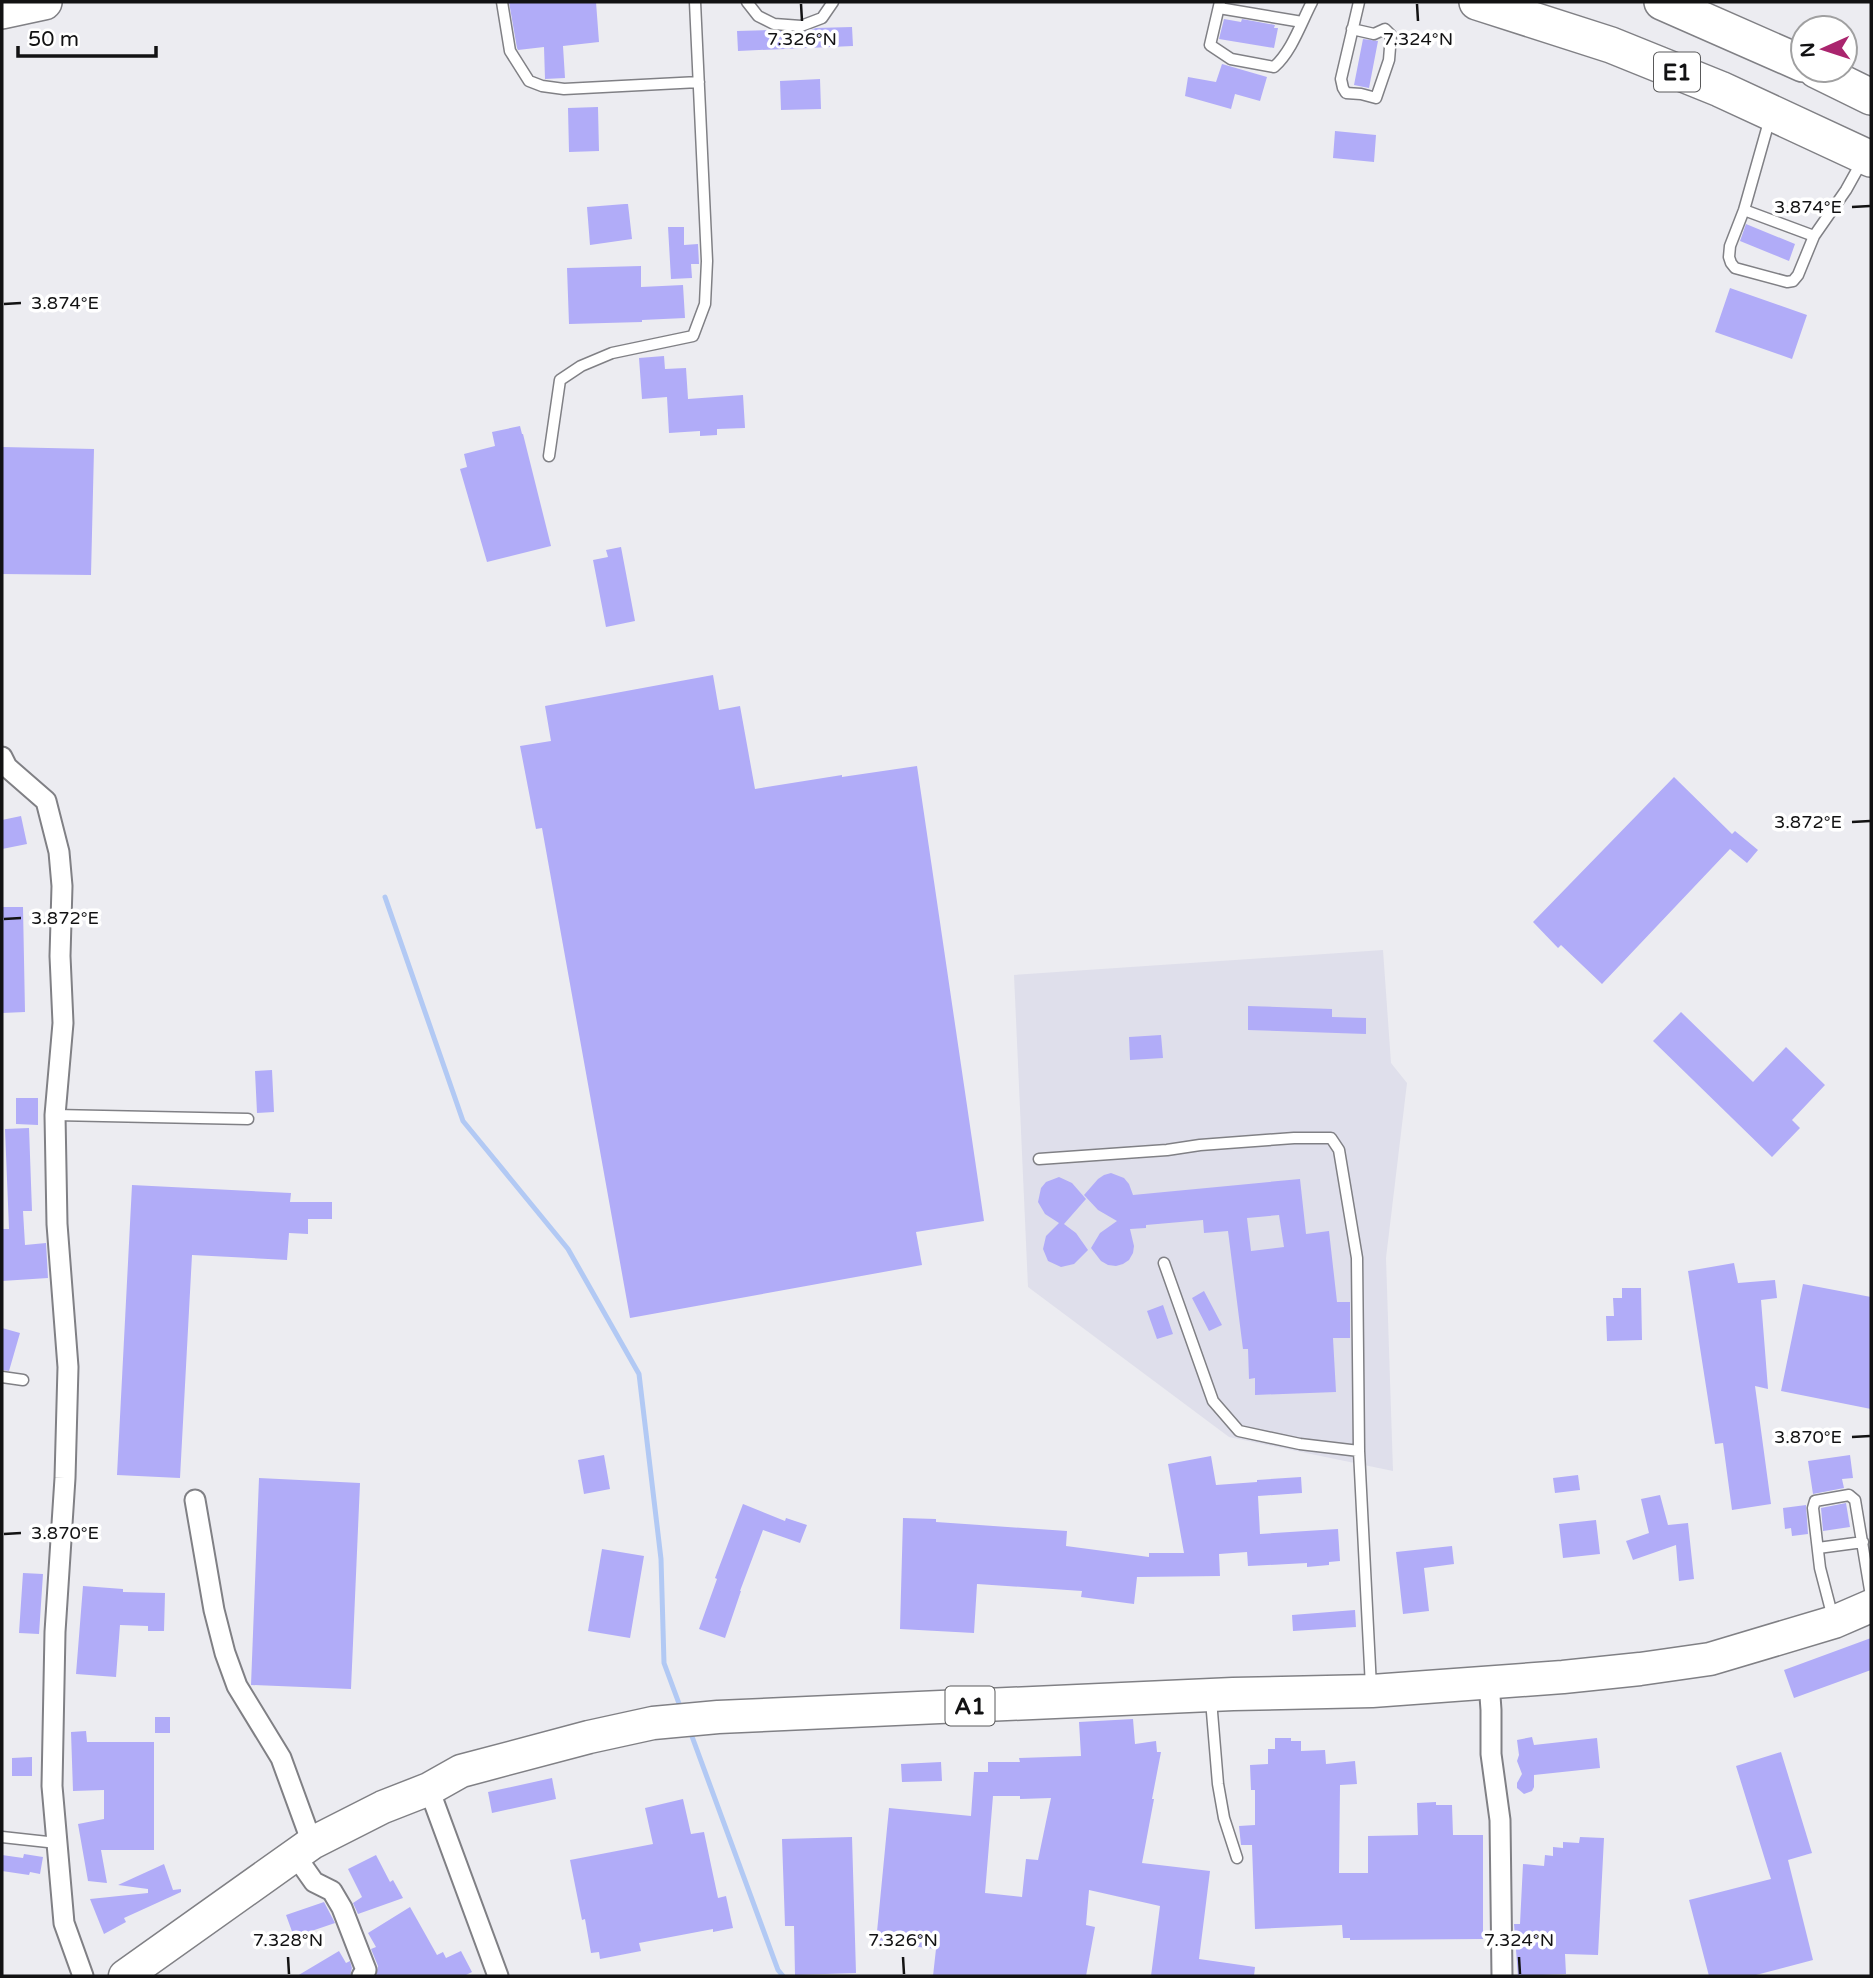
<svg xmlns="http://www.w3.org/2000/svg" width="1873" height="1978" viewBox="0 0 1873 1978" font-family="'Varela Round',sans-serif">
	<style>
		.built { fill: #dfdfeb }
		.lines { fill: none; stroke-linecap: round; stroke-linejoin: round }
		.stream { stroke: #b2c9f4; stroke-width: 5 }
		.building { fill: #b1acf8; fill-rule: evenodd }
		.service-casing { stroke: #808085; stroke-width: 13 }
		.minor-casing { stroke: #808085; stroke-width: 23 }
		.trunk-casing { stroke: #808085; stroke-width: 35 }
		.motorway-casing { stroke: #808085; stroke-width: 38 }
		.service { stroke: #fff; stroke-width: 10 }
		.minor { stroke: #fff; stroke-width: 19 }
		.trunk { stroke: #fff; stroke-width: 32 }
		.motorway { stroke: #fff; stroke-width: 35 }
		.ticks { fill: none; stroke: #121213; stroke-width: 2.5 }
		.labels { text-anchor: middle; stroke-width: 7; stroke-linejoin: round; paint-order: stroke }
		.shield { fill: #fff; stroke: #59595a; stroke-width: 2 }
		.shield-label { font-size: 23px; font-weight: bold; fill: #121213 }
		.ticks-label { font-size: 18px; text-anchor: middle; fill: #121213; stroke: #fff; stroke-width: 7; stroke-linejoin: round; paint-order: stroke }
	</style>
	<rect width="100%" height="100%" fill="#ececf1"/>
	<!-- built -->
	<path class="built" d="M1383,950l8,113 16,20 -21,175 7,213 -164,-34 -201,-150 -14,-312z"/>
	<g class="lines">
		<!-- stream -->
		<path class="stream" d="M385,897l78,224 105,128 71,125 22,185 3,104 17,46
			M690,1731l88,239 5,6"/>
	</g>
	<!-- building -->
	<path class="building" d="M509,2h87l3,40 -36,4 2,32 -20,1 -1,-32 -26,3 -1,-2z
		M1224,19l17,3 1,-3 33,6 -1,3h4l-4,20 -55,-9z
		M852,27l1,19 -115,5 -1,-20 32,-1 31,3 16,-5z
		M1363,39l15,2 -9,47 -15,-3z
		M1222,64l45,13 -7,24 -25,-7 -4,15 -46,-13 3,-19 28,5z
		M820,79l1,30 -40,1 -1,-29z
		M598,107l1,44 -30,1 -1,-44z
		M1335,131l41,4 -2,27 -41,-4z
		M625,204h3l4,35 -42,6 -3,-38z
		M1746,224l49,20 -6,17 -49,-20z
		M668,227h16v18l14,-1 1,20h-8l1,14 -21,1z
		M641,266v21l42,-2 2,33 -43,2v2l-73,2 -2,-56z
		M1730,288l77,27 -15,44 -77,-27z
		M664,356l1,13 21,-1 2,31 55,-4 2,33 -28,1v6l-17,1v-5l-31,2 -2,-36 -25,2 -3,-41z
		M520,426l2,8h1l28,112 -64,16 -27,-93 7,-2 -3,-13 31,-8 -3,-14z
		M2,447l92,2 -3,126 -89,-1z
		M621,547l14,74 -29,6 -13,-67 15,-3 -2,-7z
		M713,675l6,35 21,-4 15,83 87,-14v2l75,-11 67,455 -68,11 6,33 -292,53 -88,-490 -6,1 -16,-83 31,-5 -6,-35z
		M1674,777l58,57 3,-3 23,19 -11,13 -17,-14 -128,135 -41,-39 -3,3 -25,-26z
		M21,816l6,28 -25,5v-29z
		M2,907h21l2,105 -23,1z
		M1248,1006l84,3v8l34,1v16l-118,-4z
		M1681,1012l72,70 33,-35 39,38 -33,35 8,8 -28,29 -119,-116z
		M1161,1035l2,23 -33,2 -1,-23z
		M272,1070l2,42 -17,1 -2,-42z
		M16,1098h22v27l-22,-1z
		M29,1128l3,83h-9l2,34 21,-2 2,35 -46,3v-52h7l-4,-100z
		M1111,1173l13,5 5,6 4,11 167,-16 6,55 23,-3 8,71h13v36h-17l3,54 -81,3v-17l-6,1 -1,-30h-5l-15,-118 -24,2 -1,-13 -57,5v3l-16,1 4,17 -1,7 -4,7 -6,4 -7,2 -8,-1 -7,-4 -10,-13 9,-15 17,-12 -19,-11 -14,-15 14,-16 6,-4zM1279,1215l5,32 -33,4 -4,-33z
		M1059,1177l13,6 14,16 -22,25 12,9 12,17 -14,14 -13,3 -13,-6 -5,-12 3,-13 13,-13 -14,-9 -7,-12 3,-14 5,-6z
		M132,1185l159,8 -1,9h42v17h-24v15l-19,-1 -2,27 -95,-5 -12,223 -63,-3z
		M1734,1263l4,20 37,-3 2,18 -16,2 7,89 -13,-3 16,118 -39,6 -9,-67 -8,1 -27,-173z
		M1803,1284l68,13v112l-90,-18z
		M1622,1288h19l1,52 -35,1 -1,-25h8l-1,-18h9z
		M1204,1291l18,34 -13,6 -17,-33z
		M1163,1305l10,29 -16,5 -10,-28z
		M2,1328l18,5 -11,38 -7,-1z
		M604,1455l6,34 -26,5 -6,-34z
		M1850,1455l3,23 -11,1 2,9 -31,6 -5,-33z
		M1211,1456l5,29 41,-3v-2l44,-3 1,16 -44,3 2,38 78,-5 2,32 -11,1v3l-22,2v-4l-59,3 -1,-14 -28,2 1,22 -83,1 -3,27 -53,-7 1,-6 -105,-7 -3,49 -74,-4 3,-111 33,1v3l131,9 -1,15 83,11v-4h35l-16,-89z
		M1578,1475l2,15 -25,3 -2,-15z
		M259,1478l101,5 -9,206 -100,-4z
		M1660,1495l8,30 20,-2 6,56 -15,2 -3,-36 -43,15 -7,-19 23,-8 -8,-34z
		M1846,1503l4,24 -27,4 -2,-23z
		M743,1504l42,17 1,-3 21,7 -7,18 -37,-13 -23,61h1l-16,47 -26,-9 18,-50 -2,-1z
		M1806,1505l2,29 -16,2 -1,-8 -6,1 -2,-21z
		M1596,1520l4,34 -37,4 -4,-34z
		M1452,1546l2,18 -30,4 5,43 -26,3 -7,-62z
		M602,1549l42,7 -14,82 -42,-7z
		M23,1573l20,1 -4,60 -20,-1z
		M83,1586l40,3v3l42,1 -1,38h-16v-5l-28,-1 -4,52 -40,-3z
		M1355,1610l1,17 -63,4 -1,-16z
		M1871,1638v32l-77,28 -10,-28z
		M155,1717h15v16h-15z
		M1133,1719l2,25 21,-3 1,11h4l-9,47h2l-12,64 68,8 -11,88 56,8 -1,9h-103l9,-70 -71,-16 -3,35 9,2 -9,49h-153l3,-27 -60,-7 13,-134 82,8 3,-44h14v-10h32l-1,-4 62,-2 -2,-34zM993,1796h27v3l31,-1 -13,62 -12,-1 -4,38 -37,-4z
		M86,1731l1,11h67v108h-53l6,33 -19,-2 -10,-57 26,-5v-29l-31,1 -2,-59z
		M1532,1737l2,8 63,-7 3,30 -66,7v12l-2,4 -8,3 -7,-6v-5l5,-9 -5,-13 2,-6 -2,-15z
		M1275,1738h16v3h10v10l24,-1 1,14 29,-3 2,23 -17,1 -1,88h29v-37l50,-1 -1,-32 19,-1v3h16l1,30h30v104l-133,1v-2h-7l-1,-13 -87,4 -3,-84h-11l-2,-19 16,-1v-35h-4l-1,-25 18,-1v-15h7z
		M1781,1752l31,101 -24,7 25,100 -61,16h-43l-20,-76 82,-21 -35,-113z
		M32,1757v19h-20v-18z
		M941,1762l1,19 -40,1 -1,-18z
		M552,1778l4,21 -64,14 -4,-21z
		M683,1799l8,35 13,-2 14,66 8,-2 7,32 -20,4v-3l-74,14 2,8 -41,8 -1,-7 -8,1 -6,-34 -3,1 -12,-60 83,-16 -8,-36z
		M852,1837l4,136 -61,2 -1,-49h-9l-3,-87z
		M1580,1837l24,1 -6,117 -33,-1 1,20 -48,2 -4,-52h6l3,-60 21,2 1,-11 8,1v-9l10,1v-6l16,1z
		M24,1854l19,3 -3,17 -10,-2 -1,3 -27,-4v-16l21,3z
		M376,1855l14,27 3,-2 10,18 -45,16 -5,-11 9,-6 -14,-28z
		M164,1864l9,26 8,-1v3l-57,26 2,4 -22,12 -14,-35 58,-6v-4l-30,-4z
		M324,1902l11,21 -41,14 -8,-22z
		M410,1907l27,48 6,-3 3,6 15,-7 11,21 -8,4h-88l2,-10 -7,-17 5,-2 -8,-14z
		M339,1951l7,12 4,-2 2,7 -2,8h-53z"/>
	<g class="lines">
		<!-- service casing -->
		<g class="service-casing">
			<path id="service" d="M502,2l8,49 19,30 13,5 22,3 135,-7
				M747,2l11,14 16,8 27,2 21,-8 11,-16
				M1220,2l-10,43 21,14 43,8c18,-16 27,-44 38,-65
				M1219,8l83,14
				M1352,29l22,5 11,-5 6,6 -2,25 -13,38 -15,-4 -15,-1 -3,-5 -2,-9 18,-77
				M1770,118l-26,92 -14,36 -1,11 2,6 4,5 52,14 6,-1 5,-6 16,-39 32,-46 15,-27
				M1744,210l70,26
				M549,456l11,-76 21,-14 31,-13 81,-17 12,-32 2,-43 -12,-259
				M55,1115l193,4
				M1039,1159l128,-9 33,-5 94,-7h37l8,12 18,108 2,193 12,236
				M1164,1263l49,138 26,30 61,13 59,7
				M2,1377l21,3
				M1818,1548l45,-6
				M1833,1618l-13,-50 -7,-60 2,-7 34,-6 6,5 16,96
				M1211,1700l7,84 6,34 13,40
				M2,1837l55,6"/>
		</g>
		<!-- minor casing -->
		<g class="minor-casing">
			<path id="minor" d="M2,757l5,10 39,34 13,51 3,34 -2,70 3,67 -8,92 2,109 11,143 -3,111 -10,154 -3,154 12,137 19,53
				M195,1500l19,110 11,43 12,33 44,72 31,85
				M1489,1682l2,28v44l9,66 2,156
				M429,1789l69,187
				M295,1855l19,27 18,9 10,17 24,62 -4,6"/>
		</g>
		<!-- trunk casing -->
		<g class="trunk-casing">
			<path id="trunk" d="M125,1976l187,-133 71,-36 46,-18 32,-18 128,-34 64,-14 65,-6 515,-23 139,-3 191,-14 77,-8 70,-10 124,-37 37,-16"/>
		</g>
		<!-- motorway casing -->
		<g class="motorway-casing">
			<path id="motorway" d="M1477,2l134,43 109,44 151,70
				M1662,2l141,62
				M2,11l42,-9
				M1816,70l55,27"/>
		</g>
		<!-- service -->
		<use href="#service" class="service"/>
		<!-- minor -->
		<use href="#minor" class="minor"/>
		<!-- trunk -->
		<use href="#trunk" class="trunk"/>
		<!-- motorway -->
		<use href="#motorway" class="motorway"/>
	</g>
	<!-- ticks -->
	<path class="ticks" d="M801,4l1,17M1417,4l1,17M1852,207l18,-1M4,304l17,-1M1852,822l18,-1M4,919l17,-1M1852,1437l18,-1M4,1534l17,-1M288,1957l1,17M903,1957l1,17M1519,1957l1,17"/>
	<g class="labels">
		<!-- shield labels -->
		<g class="shield">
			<rect x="1654" y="52.5" width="46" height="39" rx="5"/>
			<rect x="945.5" y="1686.5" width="49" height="39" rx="5"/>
		</g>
		<g class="shield-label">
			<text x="1677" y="80">E1</text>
			<text x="970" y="1714">A1</text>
		</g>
	</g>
	<g class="ticks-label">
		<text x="802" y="45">7.326°N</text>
		<text x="1418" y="45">7.324°N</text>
		<text x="1808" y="213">3.874°E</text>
		<text x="65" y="309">3.874°E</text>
		<text x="1808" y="828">3.872°E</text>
		<text x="65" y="924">3.872°E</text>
		<text x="1808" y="1443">3.870°E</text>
		<text x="65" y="1539">3.870°E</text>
		<text x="288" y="1946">7.328°N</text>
		<text x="903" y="1946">7.326°N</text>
		<text x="1519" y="1946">7.324°N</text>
	</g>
	<!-- border -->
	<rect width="1873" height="1978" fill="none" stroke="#121213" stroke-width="7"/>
	<!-- north arrow -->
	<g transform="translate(1824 49) rotate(267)"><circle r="33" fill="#ffffff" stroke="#a0a0a1" stroke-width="2"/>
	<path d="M0-5L12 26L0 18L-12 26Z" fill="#aa256e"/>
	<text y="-10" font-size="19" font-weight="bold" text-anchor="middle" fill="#121213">N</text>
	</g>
	<!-- scale -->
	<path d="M18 46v10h138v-10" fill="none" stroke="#121213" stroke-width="3.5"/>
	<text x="28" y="46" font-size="21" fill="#121213" stroke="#ffffff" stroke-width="5" paint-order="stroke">50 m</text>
</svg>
